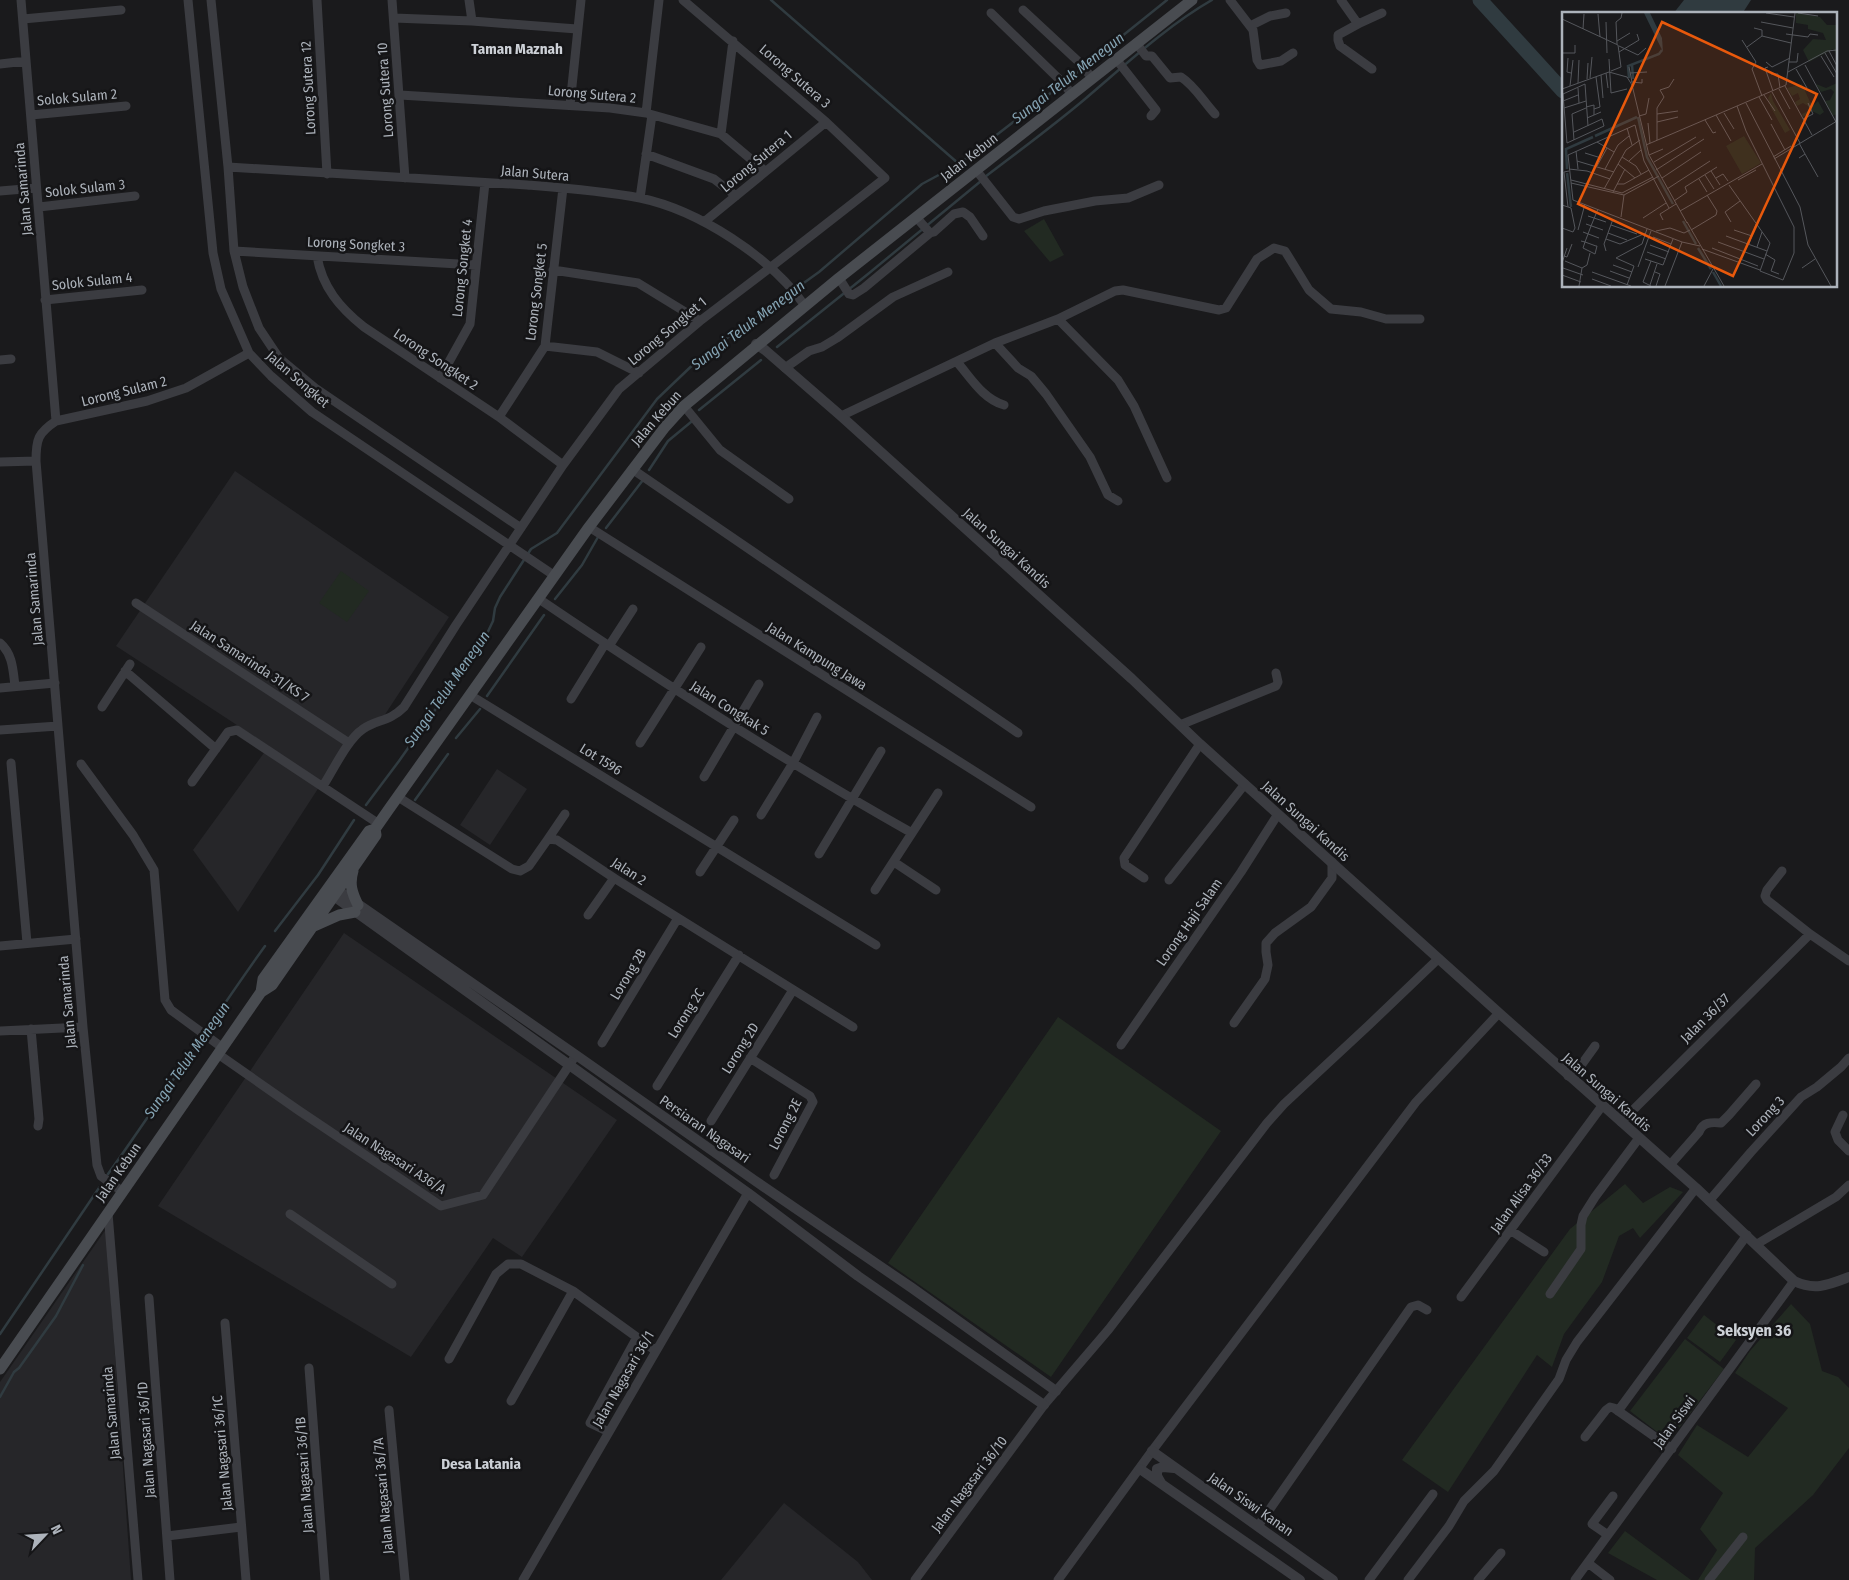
<svg xmlns="http://www.w3.org/2000/svg" width="1849" height="1580" viewBox="0 0 1849 1580" font-family="'Fira Sans Condensed',sans-serif">
	<style>
		.built { fill: #262629 }
		.green { fill: #222a22 }
		.water { fill: #303b40 }
		.lines { fill: none; stroke-linecap: round; stroke-linejoin: round }
		.stream { stroke: #303b40; stroke-width: 2.5 }
		.river { stroke: #303b40; stroke-width: 15 }
		.minor { stroke: #3b3c41; stroke-width: 9 }
		.tertiary { stroke: #3b3c41; stroke-width: 10 }
		.secondary { stroke: #494c51; stroke-width: 11 }
		.labels { text-anchor: middle; stroke-width: 5; stroke-linejoin: round; paint-order: stroke }
		.street-label { font-size: 14px; fill: #adb3bb; stroke: #151517 }
		.neighbourhood-label { font-size: 15px; font-weight: bold; fill: #cdd1d7; stroke: #151517 }
		.water-label { font-size: 15px; font-style: italic; fill: #85a4b4; stroke: #151517 }
		.quarter-label { font-size: 16px; font-weight: bold; fill: #cdd1d7; stroke: #151517 }
		.inset-river { fill: none; stroke: #303b40; stroke-width: 2.5 }
		.inset-road { fill: none; stroke: #55575c; stroke-width: 1 }
		.view { fill: #e8590c; fill-opacity: 0.15; stroke: #e8590c; stroke-width: 2.5 }
		.inset-edge { fill: none; stroke: #adb3bb; stroke-width: 2.5 }
	</style>
	<rect width="100%" height="100%" fill="#1a1a1c"/>
	<!-- built -->
	<path class="built" d="M235,471l214,146 -65,99 -26,11 -120,185 -45,-62 76,-104 -153,-100z
		M497,769l30,20 -37,56 -30,-20z
		M344,933l273,187 -95,137 -29,-19 -82,119 -253,-151z
		M106,1229l25,351h-131v-198z
		M784,1503l74,59 14,18h-151z"/>
	<!-- green -->
	<path class="green" d="M1044,219l20,36 -14,7 -26,-31z
		M341,571l28,20 -22,31 -28,-19z
		M1058,1017l163,114 -170,246 -163,-114z
		M1625,1184l18,19 27,-16 13,5 -43,46 -7,-10 -14,8 -17,46 -38,52 -12,33 -15,-12 -89,137 -46,-32 168,-231z
		M1791,1304l19,20 12,47 16,6 11,11v60l-36,47 -58,53 -1,32h-56l19,-30 -17,-21 23,-36 -45,-38 19,-30 51,32 40,-49 -53,-35 15,-22z
		M1704,1315l32,25 -16,22 -33,-24z
		M1685,1339l39,30 -55,72 -39,-30z
		M1625,1531l66,49h-34l-49,-27z"/>
	<!-- water -->
	<path class="water" d="M1684,0h67l-9,14h-69z"/>
	<g class="lines">
		<!-- stream -->
		<path class="stream" d="M771,0l188,164
			M1065,82l102,-82
			M985,177c34,-26 68,-51 100,-78 39,-33 83,-74 127,-99
			M777,347l91,-73 113,-93
			M699,410l62,-50
			M649,470l19,-29 23,-19
			M606,528l37,-48
			M555,599l27,-34 16,-28
			M487,696l57,-81
			M456,738l24,-29
			M415,800l33,-46
			M366,805l33,-44 84,-119 10,-21 2,-13 5,-11 31,-48 26,-16 100,-134 45,-43 117,-84 103,-88 37,-20 102,-79
			M275,931l43,-56 36,-55
			M108,1174c54,-75 103,-153 157,-228
			M0,1334l101,-149
			M0,1397l14,-25 5,-4 37,-52 27,-51"/>
		<!-- river -->
		<path class="river" d="M1480,0l83,91"/>
		<!-- minor -->
		<path class="minor" d="M21,0l35,421c-18,12 -20,18 -20,40l47,566 14,138 4,11 22,16
			M188,0l25,253 8,36 28,64 22,23 41,36 243,164
			M211,0l17,167 6,84 9,36 16,41 20,30 36,30 206,140
			M317,0l10,174
			M392,0l13,178
			M469,0l3,21
			M1230,0l23,30 4,30 3,5 21,-4 12,-8
			M1341,0l17,24 -20,11v5l2,6 32,23
			M1023,10l57,53 12,15
			M991,13l69,67 12,14
			M394,18l78,3 105,8
			M23,19l98,-9
			M1358,24l24,-11
			M1250,26l20,-10 16,-3
			M1136,43l10,13h6l18,22 11,-1c14,9 22,24 34,37
			M1116,59l40,51 -5,6
			M0,64l26,-3
			M400,95l210,13 36,5 75,21 44,37
			M570,105l11,-105
			M646,113l13,-113
			M31,115l95,-9
			M721,134l12,-93
			M646,154l68,25 22,17
			M228,167l299,18c37,3 76,6 113,13 58,12 131,59 165,108
			M976,170l37,47 6,2 25,-8 51,-10 33,-3 31,-13
			M0,191l36,-3
			M640,198l12,-83
			M39,207l96,-11
			M916,217l14,16 4,-1 20,-18 9,-2 7,5 13,19
			M704,222l122,-100
			M234,251l242,14
			M317,256c5,31 23,52 47,71l135,90 64,48
			M553,270l85,13 62,38
			M839,278l10,16 4,1 11,-7 66,-55
			M45,300l97,-10
			M1058,319l60,61 16,26 33,72
			M995,343l23,25 13,8 15,18 44,63 18,38 10,6
			M545,346l52,6 42,21
			M0,360l11,-1
			M957,362c14,16 26,37 47,43
			M785,368l24,-17 13,-4 15,-9 56,-41 55,-25
			M440,378l30,-54 15,-141
			M684,406l36,44 69,49
			M841,416l154,-73 63,-24 57,-28 8,-1 96,20 7,-2 31,-49 17,-11 11,3 24,39 22,19 30,3 25,7h34
			M499,417l46,-71 18,-158
			M56,421l91,-20 39,-13 63,-35
			M0,462l36,-1
			M632,469l386,264
			M589,527l442,280
			M539,599c121,82 245,162 373,234
			M136,603l213,140
			M0,643c13,11 13,28 15,43
			M609,646l24,-37
			M125,671l91,78
			M0,688l55,-5
			M470,695l406,250
			M571,699l34,-55
			M102,707l28,-43
			M1180,725l96,-39 2,-4 -2,-9
			M0,730l58,-4
			M640,743l61,-96
			M11,763l16,180
			M81,764l52,71 21,35 11,130 6,10 52,38
			M704,777l55,-93
			M192,782l36,-50 9,-2 142,94
			M323,786c11,-17 24,-46 40,-57 15,-10 26,-7 41,-22l52,-82 107,-160 56,-76 81,-68 71,-54 114,-89 -59,-56 -143,-122
			M398,797l114,72 8,2 9,-5 19,-27 9,1 57,38 239,149
			M761,815l32,-52 24,-46
			M548,839l17,-25
			M819,854l62,-103
			M894,862l42,28
			M1782,871l-15,19 -2,6 2,4 43,34 39,27
			M700,872l34,-52
			M1144,878l-19,-13 -1,-7 76,-114
			M1169,880l76,-96
			M875,890l63,-97
			M588,915l26,-37
			M0,946l76,-7
			M1234,1023l31,-44 3,-14 -2,-13v-9l9,-10 36,-26 21,-29v-16
			M31,1029l8,90 -1,7
			M0,1031l83,-4
			M602,1043l76,-125
			M1121,1045l120,-173 37,-58
			M218,1054l80,56 143,96 42,-11 93,-140
			M750,1058l60,38 3,6 -39,73
			M1568,1076l14,-12 13,-18
			M657,1086l82,-131
			M1843,1115l-8,17 3,8 11,11
			M711,1121l82,-131
			M1621,1122l189,-188
			M1670,1165l29,-33c4,-10 12,-10 22,-9l8,-8 27,-31
			M1709,1201l42,-49 50,-55 16,-10 24,-20 8,-9
			M108,1213l30,367
			M290,1214l102,70
			M1510,1230l34,22
			M1757,1244l79,-47 13,-12
			M1550,1294l31,-45v-24l2,-9 12,-19 44,-59
			M1461,1297l141,-191
			M149,1298l21,282
			M225,1323l21,257
			M449,1359l47,-85 12,-10h13l52,27 83,60
			M309,1368l16,212
			M511,1401l62,-110
			M389,1410l16,170
			M1618,1411l129,-176
			M609,1432l-19,-9 46,-84
			M1585,1437l21,-27 4,-3 4,1 58,41
			M1258,1526l153,-219 7,-2 9,5
			M1608,1535l-16,-11 21,-28
			M167,1536l74,-9
			M1588,1563l22,17
			M523,1580l225,-387
			M915,1580l129,-175 65,-76 158,-206 17,-19 85,-79 69,-66
			M1058,1580l94,-129 264,-349 83,-89
			M1369,1580l64,-86
			M1408,1580l41,-54 15,-25 30,-30 65,-92 7,-19 11,-18 119,-154
			M1478,1580l23,-27
			M1575,1580l219,-299
			M1709,1580l34,-43"/>
		<!-- tertiary -->
		<path class="tertiary" d="M756,344l9,6 76,66 291,263 68,65 299,269 197,175 98,93c21,10 34,4 55,-4
			M332,886l244,169 178,125 158,108 144,103
			M328,892l420,301 110,83 186,129
			M1152,1451l181,129
			M1140,1469l160,111
			M1161,1483l-4,-7v-7l6,-2 11,1"/>
		<!-- secondary -->
		<path class="secondary" d="M353,871c-4,13 -1,22 5,34
			M312,927l27,-12 16,-3
			M261,992l2,-13 106,-148 6,-2
			M0,1369l261,-377 11,-7 104,-150 -1,-6 14,-20 200,-282 76,-100 19,-21 155,-128 353,-278"/>
	</g>
	<g class="labels">
		<!-- street labels -->
		<g class="street-label">
			<text transform="translate(795 76) rotate(41)" y="5">Lorong Sutera 3</text>
			<text transform="translate(308 88) rotate(-93)" y="5">Lorong Sutera 12</text>
			<text transform="translate(385 90) rotate(-94)" y="5">Lorong Sutera 10</text>
			<text transform="translate(592 94) rotate(5)" y="5">Lorong Sutera 2</text>
			<text transform="translate(77 97) rotate(-5)" y="5">Solok Sulam 2</text>
			<text transform="translate(969 157) rotate(-38)" y="5">Jalan Kebun</text>
			<text transform="translate(756 161) rotate(-40)" y="5">Lorong Sutera 1</text>
			<text transform="translate(535 173) rotate(5)" y="5">Jalan Sutera</text>
			<text transform="translate(85 188) rotate(-6)" y="5">Solok Sulam 3</text>
			<text transform="translate(23 189) rotate(-95)" y="5">Jalan Samarinda</text>
			<text transform="translate(356 244) rotate(3)" y="5">Lorong Songket 3</text>
			<text transform="translate(462 268) rotate(-84)" y="5">Lorong Songket 4</text>
			<text transform="translate(92 281) rotate(-6)" y="5">Solok Sulam 4</text>
			<text transform="translate(536 292) rotate(-83)" y="5">Lorong Songket 5</text>
			<text transform="translate(667 331) rotate(-40)" y="5">Lorong Songket 1</text>
			<text transform="translate(436 359) rotate(34)" y="5">Lorong Songket 2</text>
			<text transform="translate(298 379) rotate(41)" y="5">Jalan Songket</text>
			<text transform="translate(124 391) rotate(-14)" y="5">Lorong Sulam 2</text>
			<text transform="translate(656 418) rotate(-49)" y="5">Jalan Kebun</text>
			<text transform="translate(1007 548) rotate(42)" y="5">Jalan Sungai Kandis</text>
			<text transform="translate(34 599) rotate(-95)" y="5">Jalan Samarinda</text>
			<text transform="translate(817 656) rotate(32)" y="5">Jalan Kampung Jawa</text>
			<text transform="translate(250 661) rotate(33)" y="5">Jalan Samarinda 31/KS 7</text>
			<text transform="translate(730 708) rotate(32)" y="5">Jalan Congkak 5</text>
			<text transform="translate(601 759) rotate(32)" y="5">Lot 1596</text>
			<text transform="translate(1306 821) rotate(42)" y="5">Jalan Sungai Kandis</text>
			<text transform="translate(629 871) rotate(33)" y="5">Jalan 2</text>
			<text transform="translate(1189 922) rotate(-55)" y="5">Lorong Haji Salam</text>
			<text transform="translate(628 974) rotate(-59)" y="5">Lorong 2B</text>
			<text transform="translate(67 1002) rotate(-95)" y="5">Jalan Samarinda</text>
			<text transform="translate(686 1013) rotate(-58)" y="5">Lorong 2C</text>
			<text transform="translate(1705 1018) rotate(-45)" y="5">Jalan 36/37</text>
			<text transform="translate(740 1048) rotate(-58)" y="5">Lorong 2D</text>
			<text transform="translate(1607 1092) rotate(41)" y="5">Jalan Sungai Kandis</text>
			<text transform="translate(1765 1116) rotate(-47)" y="5">Lorong 3</text>
			<text transform="translate(785 1124) rotate(-63)" y="5">Lorong 2E</text>
			<text transform="translate(705 1129) rotate(35)" y="5">Persiaran Nagasari</text>
			<text transform="translate(395 1158) rotate(33)" y="5">Jalan Nagasari A36/A</text>
			<text transform="translate(118 1172) rotate(-55)" y="5">Jalan Kebun</text>
			<text transform="translate(1521 1193) rotate(-54)" y="5">Jalan Alisa 36/33</text>
			<text transform="translate(623 1379) rotate(-60)" y="5">Jalan Nagasari 36/1</text>
			<text transform="translate(111 1413) rotate(-95)" y="5">Jalan Samarinda</text>
			<text transform="translate(1674 1422) rotate(-54)" y="5">Jalan Siswi</text>
			<text transform="translate(146 1440) rotate(-94)" y="5">Jalan Nagasari 36/1D</text>
			<text transform="translate(222 1453) rotate(-95)" y="5">Jalan Nagasari 36/1C</text>
			<text transform="translate(304 1475) rotate(-94)" y="5">Jalan Nagasari 36/1B</text>
			<text transform="translate(969 1484) rotate(-53)" y="5">Jalan Nagasari 36/10</text>
			<text transform="translate(383 1496) rotate(-95)" y="5">Jalan Nagasari 36/7A</text>
			<text transform="translate(1251 1504) rotate(35)" y="5">Jalan Siswi Kanan</text>
		</g>
		<!-- neighbourhood labels -->
		<g class="neighbourhood-label">
			<text x="517" y="54">Taman Maznah</text>
			<text x="481" y="1469">Desa Latania</text>
		</g>
		<!-- water labels -->
		<g class="water-label">
			<text transform="translate(1068 78) rotate(-38)" y="5">Sungai Teluk Menegun</text>
			<text transform="translate(748 325) rotate(-37)" y="5">Sungai Teluk Menegun</text>
			<text transform="translate(447 689) rotate(-55)" y="5">Sungai Teluk Menegun</text>
			<text transform="translate(187 1060) rotate(-55)" y="5">Sungai Teluk Menegun</text>
		</g>
		<!-- quarter labels -->
		<g class="quarter-label">
			<text x="1754" y="1336">Seksyen 36</text>
		</g>
	</g>
	<!-- overview -->
	<g transform="translate(1562 12)">
		<rect width="275" height="275" fill="#1a1a1c"/>
		<path d="M234,1l24,4 7,8h10v30l-4,-6 -24,13 -6,-12 10,-11 13,1 -3,-7 -15,-4v-4l-12,-2zM275,71v31l-4,2 -8,-15 5,-1 4,-8 -3,-3 -10,3 -5,-8 10,4zM240,72l8,18 4,3 4,-4 6,11 -4,3 -8,-4 -9,6 -1,-3 8,-4 -2,-4 -5,-3 -6,3 -2,-4 5,-3 -2,-6 -6,3 -5,-8zM209,81l2,8 17,29 -5,3 -15,-27 -2,-8zM182,124l17,27 -19,11 -16,-28z" fill="#222a22"/>
		<path d="M82,1h6l12,25 1,14z" fill="#303b40"/>
		<path class="inset-river" d="M70,52l1,15M67,66l-1,-12 31,-12 3,-4M76,105l9,40 26,47M33,124l42,-19M5,157l-1,-20 27,-12M5,161l4,34M121,209l13,23M136,236l13,21M151,260l8,14"/>
		<path class="inset-road" d="M204,1l28,4M236,1l20,3M36,2l2,23M0,7l56,26 3,22 -10,4M44,10l1,31M199,10l32,6M192,16l8,2v6l29,7M21,17l1,-15M224,22l22,3 2,-3 8,1M180,28l14,22 -4,7M55,29l13,-8M55,32l-1,-22 5,-4 1,-5M57,34l19,9 8,-7M185,35l15,-11M267,39l8,15M57,40l20,-12 -2,-6M0,41h13v-8M263,41l12,21M259,44l13,21M6,46l-1,14 4,1M47,47l2,34 16,-4M204,50l6,5 18,-9M227,50h8l1,-9M243,53l31,57M67,55l3,15M206,55l-3,1 8,23M190,57l10,27M234,57l11,19M226,60l39,-21 10,-1M44,61l2,15M68,61l17,-1M209,62h7l2,14M39,63l2,23M28,66l2,-21M25,67l1,-16M69,70l11,1v-4M16,71l1,-23M23,72l3,42M8,74l3,-26M223,74l27,49M16,76l1,15M0,77l47,-17 18,5 5,8 17,70 38,68M217,77l11,20M210,80l28,51M202,83l11,16M197,85l13,23M1,89l15,-6M184,91l54,104 8,38 23,41M175,94l9,25 48,96v26l-11,27M24,95l8,-2v10M2,96l22,-7M32,97l6,-2 -4,-30M162,101l10,16M95,102l21,-3M154,103l15,26M77,104l7,-2 3,-16M25,106l14,-6M241,107l10,-5 -5,-11M143,108l8,13 3,-1M95,110l21,-5M86,111l2,20M209,112l14,26M65,116l5,17M12,120l28,-13 2,7 -37,17 -4,-49 22,-10M12,128l-2,-26 14,-6M95,128v-32l7,-11 -4,-7 9,-3 5,-8M35,130l17,10M237,131l6,11 -6,4M84,133l140,-60 9,-72M14,139l2,18M23,141l16,5M243,142l13,23M87,143l14,-6M60,145l14,9 5,8M211,145l18,-11M212,147l63,-38M15,149l37,11M67,149l12,-11M92,150l42,-25M56,152l17,14M35,154l10,-18M7,157l18,2 23,8M43,157l13,-24 11,-9M94,158l48,-31M149,159l9,14M143,163l9,14M100,166l39,-26M154,166l7,-4 5,7M137,167l8,13M9,168l51,13 31,-16M176,168l18,-10M9,171l53,12 35,-19M55,172h7l25,-14M167,173l41,58 -10,28 23,9M42,177l22,-39 14,-10M105,177l43,-28M51,180l12,-23M112,189l13,-9 -2,-5 32,-20M0,193l9,3 4,20 -2,4 -11,-4M6,195l-4,-35 5,-1M107,196l-25,-47 -9,-36 -67,30 5,45 109,42 18,4M118,199l82,-47M26,204l18,6M59,205l3,-22M81,206l23,-15M101,208l-3,-6 16,-10M125,210l37,64M169,210l-6,-10 15,-11M24,212l17,6M49,213l26,9M16,218l7,-26M129,218l25,-15 1,-4 -10,-16M172,218l18,6M94,219l14,-3 14,5 6,-3M21,220l16,6M46,221l19,7M164,224l41,15M91,225l18,7M44,227l14,5 26,-11M19,229l4,1 11,4h1l-2,8 -12,-6 2,-6 6,-16 7,-17M156,230l46,17M187,232l7,-20M88,233l19,7M195,235l5,-15M150,236l46,18M140,237l58,21M44,239l-2,-7 9,-25M85,240l19,7M203,242l10,6 -4,11 8,3M2,244l3,1 5,-13M83,247l18,6 10,-26M3,249l17,7M89,249l-8,21 8,4M0,251l5,-15M51,253l19,7M76,255l13,-36M1,256l20,7M20,256l5,-3 3,-12M240,256l13,-9M48,259l19,7M30,260l39,14M93,260l5,2 -4,12M0,263l19,7M30,267l19,7M65,273l7,-19 -18,-8 26,-14 5,-15M88,273l7,-21M17,274l3,-18M103,274l17,-44M142,274l9,-17"/>
		<path class="view" d="M100,10l155,72 -84,182 -155,-72z"/>
		<rect width="275" height="275" class="inset-edge"/>
	</g>
	<!-- north arrow -->
	<g transform="translate(45 1535) rotate(65)" stroke="#151517" stroke-width="4" paint-order="stroke">
	<path d="M0-4L9 19L0 12L-9 19Z" fill="#adb3bb"/>
	<text y="-8" font-size="14" font-weight="bold" text-anchor="middle" fill="#adb3bb">N</text>
	</g>
</svg>
